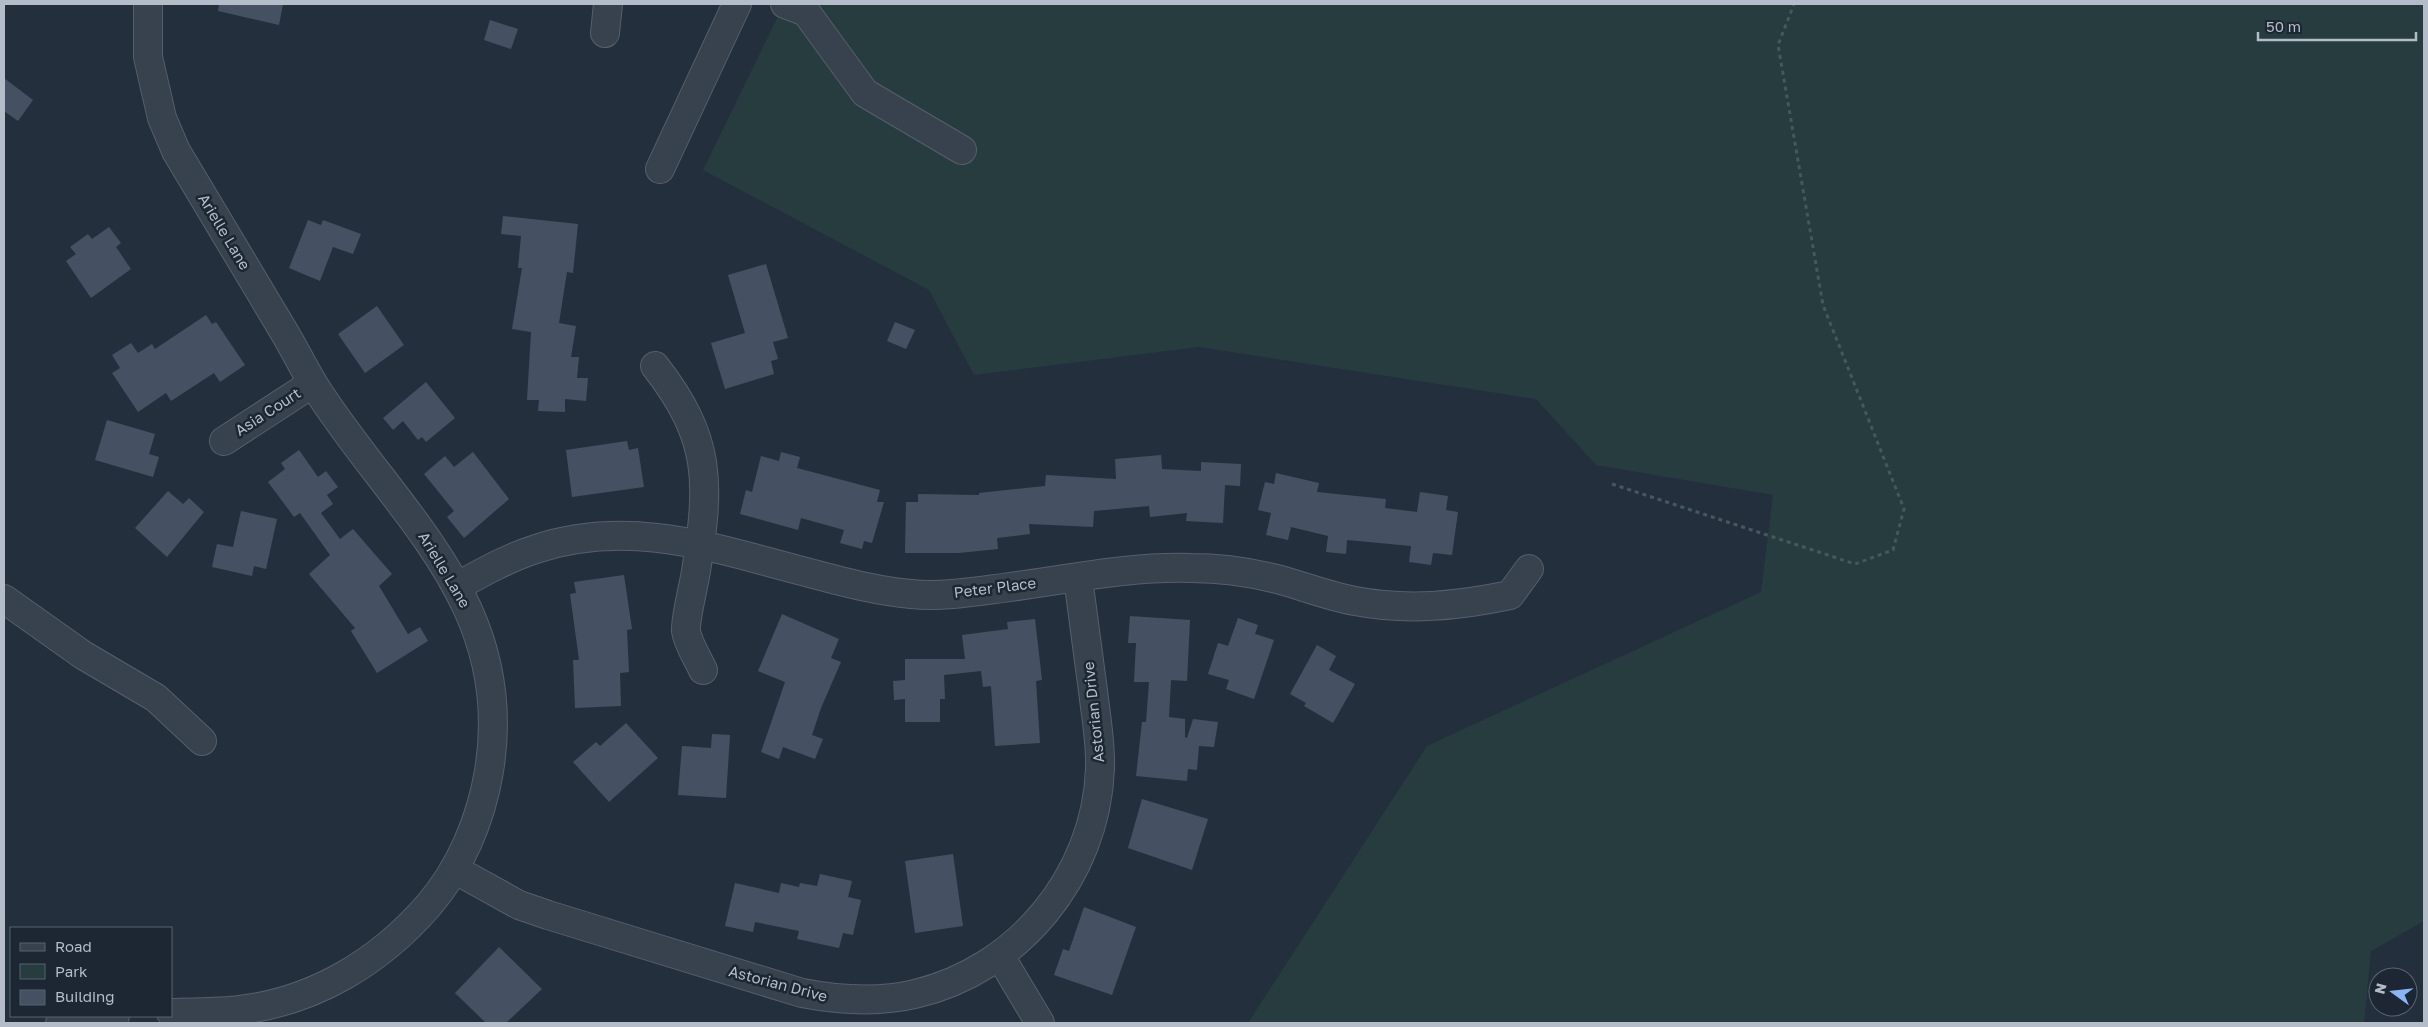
<svg xmlns="http://www.w3.org/2000/svg" width="2428" height="1027" viewBox="0 0 2428 1027" font-family="'Golos Text',sans-serif">
	<style>
		.green { fill: #263c3f }
		.building { fill: #455162 }
		.lines { fill: none; stroke-linecap: round; stroke-linejoin: round }
		.minor-casing { stroke: #565f6c; stroke-width: 30 }
		.path { stroke: #44595c; stroke-width: 3; stroke-dasharray: 4 4; stroke-linecap: butt }
		.minor { stroke: #38414e; stroke-width: 28 }
		.labels { text-anchor: middle; stroke-width: 5; stroke-linejoin: round; paint-order: stroke }
		.street-label { font-size: 15px; fill: #b4bcc9; stroke: #1d2633 }
	</style>
	<rect width="100%" height="100%" fill="#242f3e"/>
	<!-- green -->
	<path class="green" d="M784,4h1640v917l-53,30 -7,72h-1116l179,-277 334,-154 12,-97 -177,-30 -60,-66 -337,-52 -225,28 -45,-85 -226,-120z"/>
	<!-- building -->
	<path class="building" d="M219,4h64l-4,21 -61,-14z
		M490,20l28,9 -7,20 -27,-9z
		M4,78l29,22 -15,21 -14,-10z
		M503,216l75,8 -5,49 -6,-1 -8,51 17,3 -5,31h8l-2,21h11l-2,23 -21,-2v13l-27,-1 1,-11h-12l4,-68 -19,-3 10,-61h-4l3,-32 -20,-2z
		M308,220l13,5 2,-5 38,14 -8,20 -20,-7 -13,34 -31,-13z
		M109,227l12,16 -5,4 15,22 -40,29 -25,-37 10,-7 -6,-7 18,-13 4,5z
		M766,264l22,74 -15,4 5,17 -7,2 3,13 -49,15 -14,-46 34,-10 -17,-58z
		M377,306l27,39 -39,28 -27,-39z
		M206,315l6,9 4,-2 29,43 -25,17 -6,-9 -43,28 -5,-8 -28,19 -26,-39 8,-5 -8,-13 19,-12 7,10 14,-9 3,5z
		M895,322l20,8 -9,19 -19,-8z
		M426,382l29,36 -29,24 -4,-5 -4,3 -15,-19 -10,9 -10,-12z
		M107,420l48,14 -6,20 10,3 -6,20 -58,-17z
		M627,441l2,9 9,-2 6,39 -72,10 -6,-47z
		M299,450l19,27 8,-6 12,16 -11,8 6,9 -12,9 19,26 13,-10 39,45 -13,12 29,48 12,-7 8,14 -51,32 -26,-42 4,-3 -46,-54 21,-19 -30,-42 -6,4 -26,-35 17,-13 -4,-6z
		M473,452l36,47 -45,39 -17,-21 7,-6 -30,-37 21,-18 9,11z
		M781,452l19,5 -3,11 83,22 -3,12h7l-12,41 -8,-2 -2,8 -22,-6 4,-13 -43,-12 -3,12 -58,-16 6,-24 6,2 9,-36 18,5z
		M1161,455l1,14 39,2v-9l40,2 -1,22 -15,-1 -2,38 -37,-2 1,-8 -37,4 -1,-11 -55,5 -1,16 -64,-3 1,10 -33,4 1,11 -39,4h-54l1,-51h12v-8l61,1v-2l66,-7 1,-11 70,4 -1,-20z
		M1276,473l43,10 -2,9 69,7 -1,9 32,4 3,-20 28,4 -2,14 12,2 -6,43 -19,-2 -2,12 -22,-3 2,-16 -64,-6 -1,14 -20,-2 2,-16 -37,-9 -3,13 -22,-5 5,-22 -13,-3 7,-28 9,2z
		M168,491l15,13 6,-6 15,14 -37,45 -32,-29z
		M241,511l36,8 -11,50 -12,-3 -2,10 -40,-9 5,-23 16,3z
		M624,575l8,54 -5,1 2,42 -9,1 1,33 -46,2 -2,-48h6l-9,-66 6,-1 -2,-11z
		M782,614l57,25 -8,19 10,4 -20,46 -9,27 11,4 -8,20 -32,-12 -4,12 -18,-7 24,-70 -27,-11z
		M1130,616l60,4 -3,61 -16,-1 -2,37 16,2v18l2,1 6,-19 25,3 -4,25 -15,-1 -2,24 -9,-1 -1,12 -51,-5 6,-54h4l3,-40h-15l2,-39h-8z
		M1238,618l20,7 -3,9 19,6 -20,59 -28,-10 3,-9 -21,-6 10,-31 10,3z
		M1035,619l7,61 -6,1 4,62 -45,3 -4,-60 -8,1 -2,-16 -37,4 1,24h-5v23h-35v-23l-11,1 -1,-19 12,-1v-21h60l-3,-24 46,-6 -1,-7z
		M1317,645l19,11 -7,14 26,14 -22,39 -29,-17 2,-3 -16,-9z
		M626,723l32,35 -49,44 -36,-40 23,-20 4,4z
		M712,734l18,1 -4,63 -48,-3 4,-49 29,2z
		M1142,799l66,20 -16,51 -64,-22z
		M953,854l10,72 -48,7 -10,-72z
		M820,874l32,7 -4,16 13,3 -8,35 -10,-2 -4,15 -42,-9 2,-8 -44,-9 -2,10 -28,-6 10,-43 44,10 2,-10 18,4 1,-4 17,3z
		M1084,907l52,20 -24,68 -58,-20 9,-26 6,2z
		M499,947l43,42 -36,34h-20l-31,-30z"/>
	<g class="lines">
		<!-- minor casing -->
		<g class="minor-casing">
			<path id="minor" d="M148,4v53l14,61 14,33c36,60 71,119 107,179 11,18 20,37 31,55 81,128 203,217 175,386 -8,49 -29,98 -61,135 -49,56 -113,95 -188,104 -22,3 -46,2 -69,3
				M785,4l21,8 59,81 97,57
				M605,33l3,-29
				M660,169l77,-165
				M655,366c57,73 55,117 41,205 -2,14 -11,48 -10,60 2,13 12,28 17,39
				M224,441l89,-58
				M458,586c25,-14 50,-28 78,-37 94,-31 178,-1 270,23 35,9 69,19 105,22 31,3 62,-2 92,-6 62,-8 126,-22 188,-20 28,0 58,4 86,11 26,7 51,17 78,22 52,10 103,5 155,-6l19,-26
				M4,599l79,56 73,43 46,43
				M454,869l65,36 29,10 254,78c37,7 75,10 113,1 103,-24 181,-118 185,-225 1,-26 -4,-52 -7,-78 -5,-38 -10,-75 -15,-113
				M1000,956l40,67
				M60,1023l55,-7"/>
		</g>
		<!-- path -->
		<path class="path" d="M1612,484l243,80 38,-14 11,-41 -81,-204 -45,-260 16,-41"/>
		<!-- minor -->
		<use href="#minor" class="minor"/>
	</g>
	<g class="labels">
		<!-- street labels -->
		<g class="street-label">
			<text transform="translate(224 232) rotate(59)" y="5">Arielle Lane</text>
			<text transform="translate(268 412) rotate(-33)" y="5">Asia Court</text>
			<text transform="translate(444 570) rotate(59)" y="5">Arielle Lane</text>
			<text transform="translate(995 588) rotate(-7)" y="5">Peter Place</text>
			<text transform="translate(1094 712) rotate(-96)" y="5">Astorian Drive</text>
			<text transform="translate(778 984) rotate(15)" y="5">Astorian Drive</text>
		</g>
	</g>
	<!-- border -->
	<rect width="2428" height="1027" fill="none" stroke="#b4bcc9" stroke-width="10"/>
	<!-- legend -->
	<rect x="10" y="927" width="162" height="90" fill="#1d2633" stroke="#59626f"/>
	<rect x="20" y="943" width="25" height="8" fill="#38414e" stroke="#59626f"/>
	<text x="55" y="952" font-size="15" fill="#b4bcc9">Road</text>
	<rect x="20" y="964" width="25" height="15" fill="#263c3f" stroke="#59626f"/>
	<text x="55" y="977" font-size="15" fill="#b4bcc9">Park</text>
	<rect x="20" y="990" width="25" height="15" fill="#455162" stroke="#59626f"/>
	<text x="55" y="1002" font-size="15" fill="#b4bcc9">Building</text>
	<!-- north arrow -->
	<g transform="translate(2393 992) rotate(285)"><circle r="24" fill="#1d2633" stroke="#59626f"/>
	<path d="M0-4L9 19L0 12L-9 19Z" fill="#8ab4f8"/>
	<text y="-8" font-size="14" font-weight="bold" text-anchor="middle" fill="#b4bcc9">N</text>
	</g>
	<!-- scale -->
	<path d="M2258 32v8h158v-8" fill="none" stroke="#b4bcc9" stroke-width="2.5"/>
	<text x="2266" y="32" font-size="15" fill="#b4bcc9" stroke="#1d2633" stroke-width="4" paint-order="stroke">50 m</text>
</svg>
